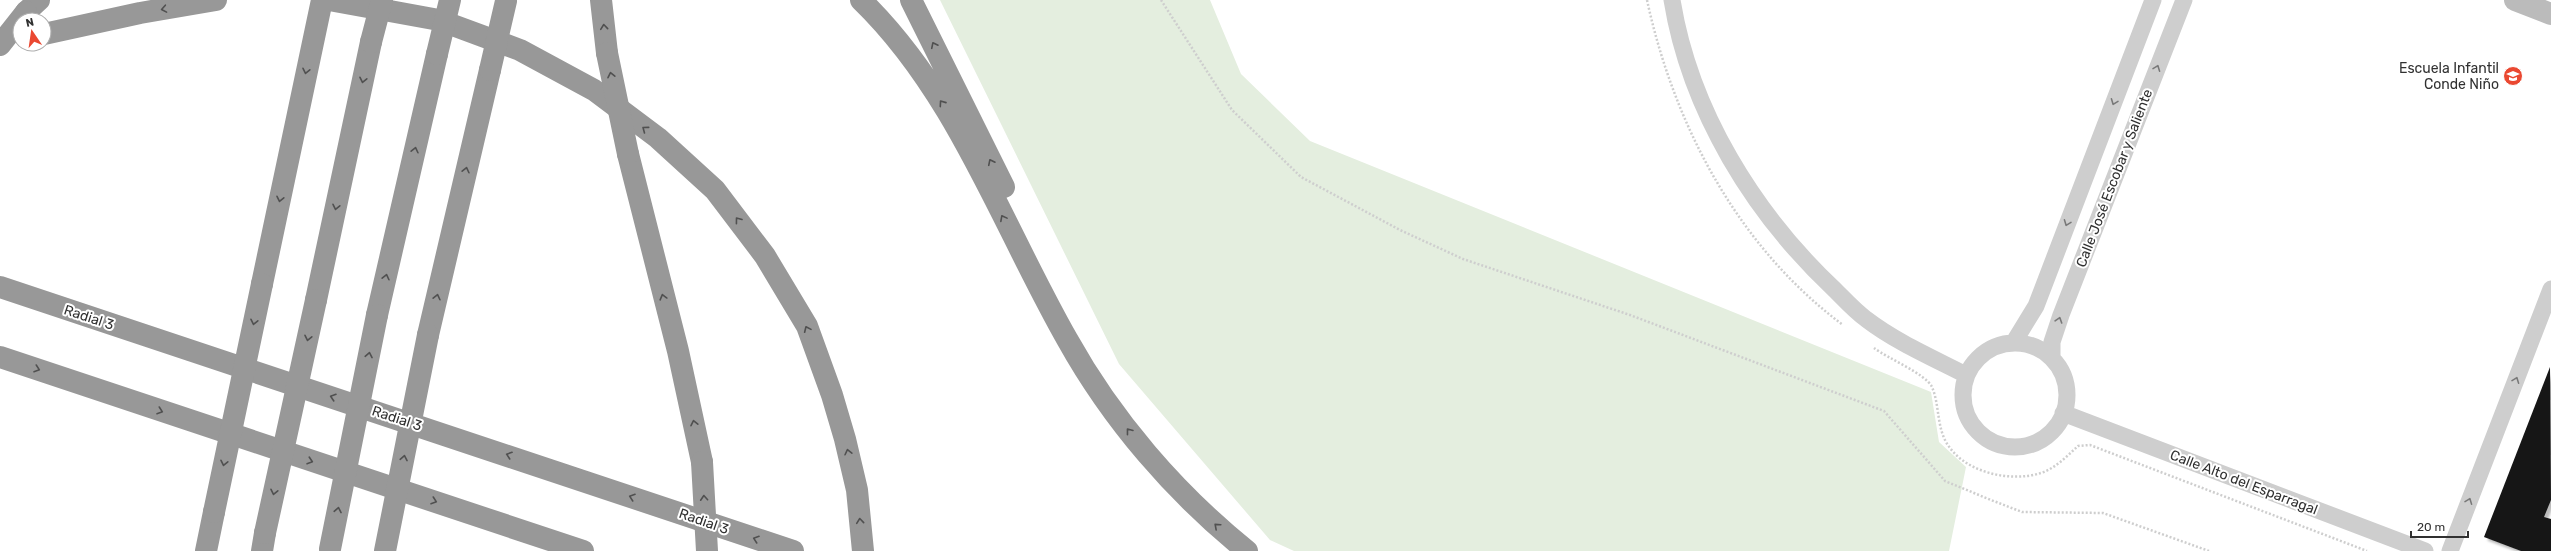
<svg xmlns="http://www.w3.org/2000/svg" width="2551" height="551" viewBox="0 0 2551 551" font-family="Rubik,sans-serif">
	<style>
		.green { fill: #e4eedf }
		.building { fill: #181818; filter: url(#shadow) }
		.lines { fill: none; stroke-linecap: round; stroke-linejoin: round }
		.path { stroke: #cecece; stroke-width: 2.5; stroke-dasharray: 2 2; stroke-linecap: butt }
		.street { stroke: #cecece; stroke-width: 17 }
		.secondary { stroke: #bbb; stroke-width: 22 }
		.highway { stroke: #989898; stroke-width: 22 }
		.highway-bridge { stroke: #989898; stroke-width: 22 }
		.oneway { stroke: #505050 }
		.oneway2 { stroke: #787878 }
		.labels { text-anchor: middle; stroke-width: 4; stroke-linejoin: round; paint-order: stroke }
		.poi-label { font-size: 14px; fill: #313131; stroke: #fff; text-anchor: end }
		.street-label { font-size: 14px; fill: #313131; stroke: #fff }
	</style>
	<defs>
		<filter id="shadow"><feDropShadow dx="3.5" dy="3.5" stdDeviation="1" flood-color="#0004"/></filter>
	</defs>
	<rect width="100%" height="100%" fill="#fff"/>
	<!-- green -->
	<path class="green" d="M940,0h270l31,74 69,67 621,251 8,50 27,25 -17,84h-655l-24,-11 -151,-176z"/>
	<!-- building -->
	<path class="building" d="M2550,367l1,133 -7,17 7,2v32h-30l-37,-14z"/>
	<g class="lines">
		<!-- path -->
		<path class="path" d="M1161,0l71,110 69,67 99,53 63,29 167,56 254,96 61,70 46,19 31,12 81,1 106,38
			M1647,0c27,125 91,247 196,325
			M1874,348c13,10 52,26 58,39 7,16 5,37 13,53 16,32 64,43 96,33 15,-5 26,-17 37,-27l12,-1 277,106"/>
		<!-- street -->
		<path class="street" d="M1672,0c18,111 82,214 163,290 10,10 20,21 31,29 30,23 67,39 100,56
			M2014,342l22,-36 117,-306
			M1963 395a52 52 0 1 1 104 0a52 52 0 1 1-104 0Z
			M2052,358v-16l9,-27 123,-315
			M2063,413l362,138
			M2450,551l101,-262"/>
		<!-- secondary -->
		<path class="secondary" d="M2515,0l36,14"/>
		<!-- highway -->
		<path class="highway" d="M329,0l110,20 81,30 74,40 64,48 57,52 50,66 42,70 25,69 13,44 12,51 6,61
			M601,0l6,53
			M861,0c96,93 141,225 206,339 45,81 108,154 180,212
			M911,0l93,187
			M26,12l13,-12
			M44,34l96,-21 76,-13
			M628,154l50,197 24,111
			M262,284l60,-284
			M0,287l793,264
			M316,300l55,-258
			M377,315l60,-261
			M428,335l62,-265
			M0,357l583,194
			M206,551l8,-39
			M262,551l3,-18"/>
		<!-- highway-bridge -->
		<path class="highway-bridge" d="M371,42l11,-42
			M0,45l26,-33
			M607,53l21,101
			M437,54l13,-54
			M490,70l16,-69
			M702,462l5,89
			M214,512l48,-228
			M265,533l51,-233
			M330,549l47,-234
			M385,551l43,-216"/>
	</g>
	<!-- one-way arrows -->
	<defs><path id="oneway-chevron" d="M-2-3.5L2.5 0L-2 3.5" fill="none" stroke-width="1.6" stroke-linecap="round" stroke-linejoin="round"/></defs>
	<g class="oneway">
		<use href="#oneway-chevron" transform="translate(164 9) rotate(170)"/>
		<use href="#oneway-chevron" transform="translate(604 27) rotate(-96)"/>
		<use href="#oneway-chevron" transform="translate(934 45) rotate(-116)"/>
		<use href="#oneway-chevron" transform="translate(306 71) rotate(102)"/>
		<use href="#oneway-chevron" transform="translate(611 75) rotate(-102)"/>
		<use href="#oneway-chevron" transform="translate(363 80) rotate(102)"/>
		<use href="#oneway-chevron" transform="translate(942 103) rotate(-125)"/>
		<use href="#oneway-chevron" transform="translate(645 129) rotate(-143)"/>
		<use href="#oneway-chevron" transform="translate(415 150) rotate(-77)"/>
		<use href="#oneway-chevron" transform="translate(991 162) rotate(-116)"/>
		<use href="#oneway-chevron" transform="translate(466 170) rotate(-77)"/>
		<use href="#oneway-chevron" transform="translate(280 199) rotate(102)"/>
		<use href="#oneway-chevron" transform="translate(336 207) rotate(102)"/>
		<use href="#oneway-chevron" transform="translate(1003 218) rotate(-118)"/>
		<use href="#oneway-chevron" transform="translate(738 220) rotate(-127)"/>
		<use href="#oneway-chevron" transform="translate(386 277) rotate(-77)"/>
		<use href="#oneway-chevron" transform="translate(437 297) rotate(-77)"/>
		<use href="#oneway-chevron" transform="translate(663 297) rotate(-105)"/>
		<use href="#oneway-chevron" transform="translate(254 322) rotate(102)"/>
		<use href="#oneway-chevron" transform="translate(807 329) rotate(-114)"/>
		<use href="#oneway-chevron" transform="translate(308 338) rotate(102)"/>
		<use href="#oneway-chevron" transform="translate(369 355) rotate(-79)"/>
		<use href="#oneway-chevron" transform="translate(37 369) rotate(19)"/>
		<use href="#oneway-chevron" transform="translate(333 397) rotate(-162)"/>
		<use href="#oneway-chevron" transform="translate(160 411) rotate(19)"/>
		<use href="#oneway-chevron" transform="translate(694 423) rotate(-102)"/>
		<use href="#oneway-chevron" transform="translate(1129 431) rotate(-128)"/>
		<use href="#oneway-chevron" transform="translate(848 452) rotate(-103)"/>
		<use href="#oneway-chevron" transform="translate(509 455) rotate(-161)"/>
		<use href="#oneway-chevron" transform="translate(404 458) rotate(-79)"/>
		<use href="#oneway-chevron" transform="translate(310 461) rotate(18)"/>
		<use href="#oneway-chevron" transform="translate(224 463) rotate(102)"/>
		<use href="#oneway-chevron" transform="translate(274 492) rotate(102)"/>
		<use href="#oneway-chevron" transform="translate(632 497) rotate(-161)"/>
		<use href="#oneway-chevron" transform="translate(704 498) rotate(-94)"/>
		<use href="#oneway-chevron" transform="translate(434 501) rotate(19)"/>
		<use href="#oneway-chevron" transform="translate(338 510) rotate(-79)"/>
		<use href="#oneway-chevron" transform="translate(860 521) rotate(-96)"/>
		<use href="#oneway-chevron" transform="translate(1217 526) rotate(-138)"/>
		<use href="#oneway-chevron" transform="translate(756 539) rotate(-161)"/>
	</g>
	<g class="oneway2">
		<use href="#oneway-chevron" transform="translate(2157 68) rotate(-69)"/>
		<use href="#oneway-chevron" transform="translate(2114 102) rotate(111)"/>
		<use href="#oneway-chevron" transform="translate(2067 223) rotate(111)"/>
		<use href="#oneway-chevron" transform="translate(2059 320) rotate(-72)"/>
		<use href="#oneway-chevron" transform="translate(2516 380) rotate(-69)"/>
		<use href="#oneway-chevron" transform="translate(2469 501) rotate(-69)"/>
	</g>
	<!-- icons -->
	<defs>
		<g id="school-disc" transform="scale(1)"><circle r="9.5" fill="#ea4831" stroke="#fff"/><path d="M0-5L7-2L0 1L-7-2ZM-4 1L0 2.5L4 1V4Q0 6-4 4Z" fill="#fff"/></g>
	</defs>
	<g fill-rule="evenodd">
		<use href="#school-disc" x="2513" y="76"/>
	</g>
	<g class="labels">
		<!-- poi labels -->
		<g class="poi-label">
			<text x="2499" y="73">Escuela Infantil<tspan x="2499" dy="16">Conde Niño</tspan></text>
		</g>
		<!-- street labels -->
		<g class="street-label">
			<text transform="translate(2114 178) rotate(-69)" y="5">Calle José Escobar y Saliente</text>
			<text transform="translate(89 317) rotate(18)" y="5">Radial 3</text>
			<text transform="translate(397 418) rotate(18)" y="5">Radial 3</text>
			<text transform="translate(2244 482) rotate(21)" y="5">Calle Alto del Esparragal</text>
			<text transform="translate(704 521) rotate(19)" y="5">Radial 3</text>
		</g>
	</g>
	<!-- north arrow -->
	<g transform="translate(32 32) rotate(347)"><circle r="19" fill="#ffffff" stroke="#adadad"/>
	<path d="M0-3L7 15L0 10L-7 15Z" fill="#ea4831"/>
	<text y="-6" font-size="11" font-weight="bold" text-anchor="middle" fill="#313131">N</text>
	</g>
	<!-- scale -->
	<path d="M2411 531v6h57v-6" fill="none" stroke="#313131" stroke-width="2"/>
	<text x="2417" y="531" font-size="12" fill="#313131" stroke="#ffffff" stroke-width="3" paint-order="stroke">20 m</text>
</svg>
